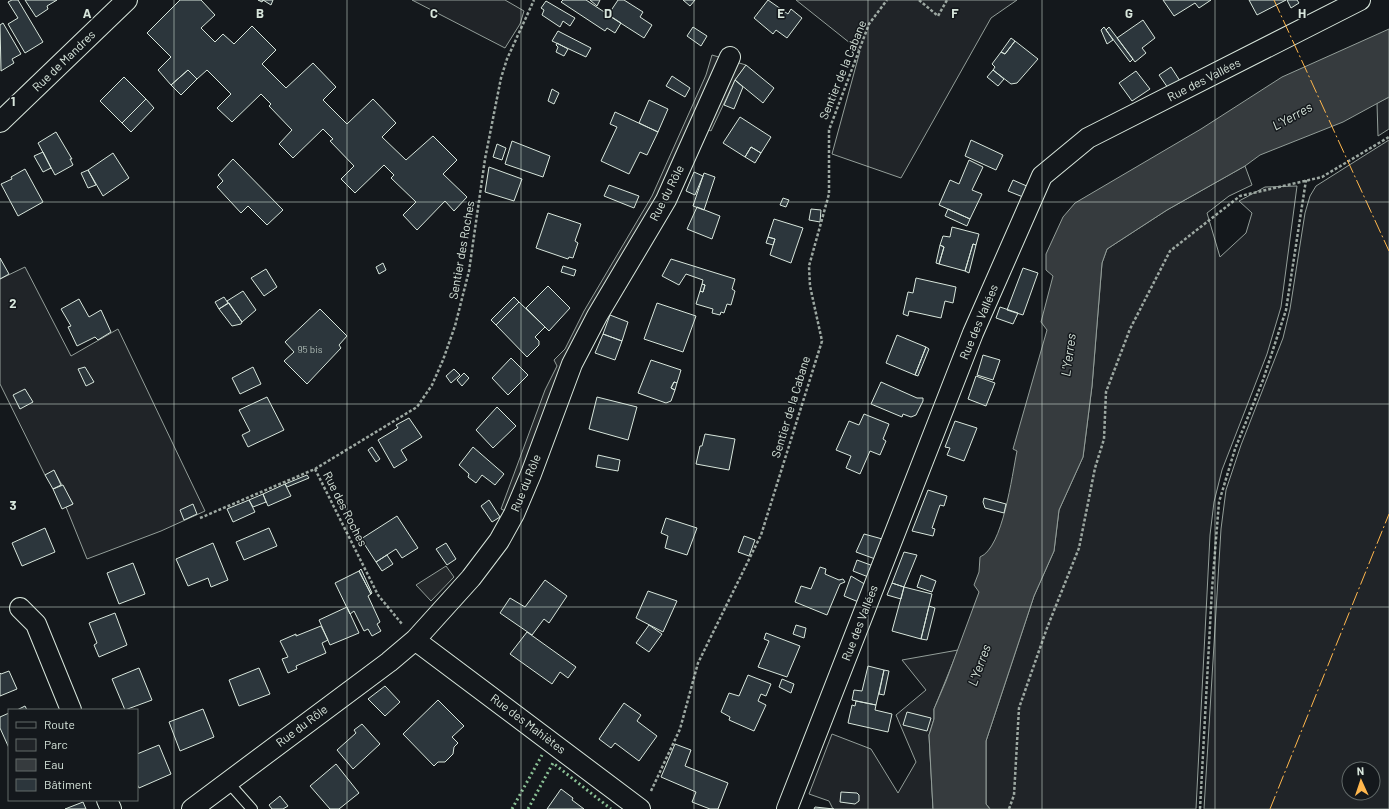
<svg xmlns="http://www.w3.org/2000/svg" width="1389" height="809" viewBox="0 0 1389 809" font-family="Barlow,sans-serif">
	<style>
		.green { fill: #202428; stroke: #939e99; fill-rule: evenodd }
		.parking { fill: #24282b; stroke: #939e99 }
		.water { fill: #363b3e; stroke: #939e99 }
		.building { fill: #2c363c; stroke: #d8e6dc }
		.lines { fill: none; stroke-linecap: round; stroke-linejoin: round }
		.lane-casing { stroke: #d8e6dc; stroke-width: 12 }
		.street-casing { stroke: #d8e6dc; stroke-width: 22 }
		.path { stroke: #9da8a2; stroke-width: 2.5; stroke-dasharray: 3 2; stroke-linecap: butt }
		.lane { stroke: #14181c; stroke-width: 10 }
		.street { stroke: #14181c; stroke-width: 20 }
		.hedge { stroke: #8ac095; stroke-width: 3; stroke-dasharray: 2 3; stroke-linecap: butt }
		.power { stroke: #ffb74d; stroke-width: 1; stroke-dasharray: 14 3 2 3; stroke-linecap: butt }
		.grid { fill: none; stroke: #d8e6dc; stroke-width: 1; stroke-opacity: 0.55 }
		.labels { text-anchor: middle; stroke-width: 3; stroke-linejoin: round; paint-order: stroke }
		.number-label { font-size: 10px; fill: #adbab4 }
		.street-label { font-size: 12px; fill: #d8e6dc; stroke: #14181c }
		.water-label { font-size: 13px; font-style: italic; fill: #d8e6dc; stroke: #14181c }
		.grid-label { font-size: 13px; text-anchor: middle; font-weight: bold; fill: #d8e6dc; stroke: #14181c; stroke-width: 3; stroke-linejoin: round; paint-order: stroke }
	</style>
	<rect width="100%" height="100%" fill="#14181c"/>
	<!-- green -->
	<path class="green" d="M412,0h93l19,11 -4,13 -15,24z
		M796,0h221l-26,18 -90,160 -69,-24 28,-103z
		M1389,97v32l-11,7 -1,-33z
		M1389,140v669h-185l17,-280 5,-39 15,-45 42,-107 7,-29 15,-96 5,-17 6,-10zM1349,769h24v24h-24z
		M1245,166l7,19 -23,11 -22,17 13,44 26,-24 6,-20 -13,-12 26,-14 32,-1 -16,121 -14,47 -45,116 -8,32 -4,33 -14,274h-206l-4,-5v-63l48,-145 20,-45 5,-41 24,-53 9,-71 10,-123 5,-14 60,-39z
		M25,267l46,89 47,-27 87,182 -44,20 -74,28 -21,-52 7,-3 -19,-33 -9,4 -45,-91v-105z
		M958,650l-24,59v10l-5,16 4,74h-100l-4,-8 -20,-7 23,-60 39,15 27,44 18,-31 -20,-47 30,-25 -24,-30z"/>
	<!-- parking -->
	<path class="parking" d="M712,55l34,10 -11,15 -24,51 -4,-2 -124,233 -63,155 -19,-8 44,-119 12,-24 -3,-6 11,-11 19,-38 68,-115 54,-121z
		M446,566l8,11 -23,24 -15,-16z"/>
	<!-- water -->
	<path class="water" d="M1389,29v68l-46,25 -83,33 -15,11 -78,44 -60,39 -5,14 -10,123 -9,71 -24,53 -5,41 -20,45 -48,145v63l4,5h-57l-4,-74 5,-16v-10l12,-28 33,-89 -5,-7 5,-13 1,-15c23,-9 32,-82 37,-106l-4,-2 34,-119 -6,-8 12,-46 -7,-6v-16l17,-37 12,-14 126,-74 81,-52z"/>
	<!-- building -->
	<path class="building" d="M12,0h6l25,42 -18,11 -17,-29 10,-6 -10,-16z
		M25,0h32l-10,6 1,3 -12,8z
		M180,0h21l14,15 -14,13 14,14 8,-8 11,10 18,-18 24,24 -14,14 24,24 27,-25 23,24 -13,13 24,24 26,-25 23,24 -14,14 24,23 27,-24 24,24 -14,14 24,23 -13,14 -9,-10 -28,29 -14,-15 13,-13 -25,-24 3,-3 -10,-10 -29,28 -14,-14 13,-13 -24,-25 3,-2 -10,-10 -30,29 -14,-14 13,-14 -23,-24 2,-2 -10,-10 -29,28 -15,-14 14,-14 -24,-24 -10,9 -9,-9 -17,15 -13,-15 13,-13 -24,-24z
		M258,0h15l-2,5 -8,-5 -1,2z
		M563,0h23l35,23 -6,10 -8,-5 -2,3 -44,-29z
		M590,0h10l-3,6z
		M618,0h6l19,12 -3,5 12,8 -8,13 -36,-23z
		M683,0h12l-5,6z
		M768,0l20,14 3,-5 11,9 -15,20 -11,-8 -3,4 -19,-16z
		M1163,0h48l-12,8 -4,-5 -21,13z
		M1249,0h37l-29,15z
		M1287,0h10l2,3 -8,5z
		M546,1l29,17 -5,8 -7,-5 -3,6 -18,-12 2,-5 -3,-2z
		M1143,20l12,18 -13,10 4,5 -11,9 -18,-24z
		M3,23l18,31 -9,5 2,4 -13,8 -1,-46z
		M693,27l14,9 -6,10 -14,-10z
		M1104,27l9,13 -6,4 -6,-14z
		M1109,27l24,32 -3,3 -24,-32z
		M558,31l33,17 -5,9 -34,-16z
		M1011,38l4,3 -10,13 -4,-2z
		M1015,41l23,18 -21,24 -6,1 -18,-14 2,-3 -3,-3 9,-12 4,2z
		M557,43l11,6 -4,7 -8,-4 2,-5 -2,-2z
		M746,65l28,23 -11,15 -28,-23z
		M1171,67l9,14 -12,7 -9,-13z
		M188,70l9,9 -16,16 -10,-10z
		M993,70l11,9 -6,7 -11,-9z
		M1136,71l14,18 -18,12 -13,-18z
		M672,76l18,12 -5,9 -19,-11z
		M124,77l22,22 -24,24 -22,-22z
		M735,80l8,7 -9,22 -10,-4z
		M552,89l7,4 -5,11 -6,-3z
		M146,99l8,9 -23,24 -9,-9z
		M649,100l19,9 -10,23 -19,-9z
		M615,112l43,20 -11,23 -7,-3 -11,22 -28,-13 16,-34 -7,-3z
		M740,117l31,20 -10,16 -10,-6 -6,10 -22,-14z
		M56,132l16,27h-2l3,6 -18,10 -17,-32z
		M971,140l32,15 -7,15 -31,-14z
		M512,141l38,15 -7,21 -38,-13z
		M497,144l9,4 -4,12 -9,-3z
		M751,147l10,6 -6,10 -10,-6z
		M43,152l8,16 -8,4 -9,-16z
		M113,153l16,25 -26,18 -15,-26z
		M233,159l50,51 -16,15 -19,-19 -7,7 -24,-26 6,-6 -5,-6z
		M969,160l14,7 -11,23 10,4 -12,25 -31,-14 11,-25 9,4z
		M489,167l33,12 -8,22 -29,-9z
		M25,169l18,33 -25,14 -17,-32 11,-5 -1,-2z
		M88,170l8,15 -8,3 -7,-15z
		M694,172l9,4 -8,19 -9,-4z
		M704,173l11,4 -11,33 -11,-4z
		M1013,180l16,7 -6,10 -15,-6z
		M609,185l30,11 -5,12 -30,-12z
		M783,198l6,2 -3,7 -6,-2z
		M697,207l23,9 -8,23 -25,-10z
		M811,209l10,1 -1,12 -11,-2z
		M948,209l22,10 -3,7 -22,-10z
		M548,213l33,11 -6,17 3,2 -5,15 -4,-1 -1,2 -32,-11z
		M774,219l29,9 -12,35 -21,-8 5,-16 -7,-2z
		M952,227l27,7 -3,11 -3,-1 -8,27 -26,-7 5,-17 -4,-2 3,-9 7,1z
		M768,237l7,2 -2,6 -7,-2z
		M973,244l3,1 -7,28 -4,-2z
		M940,245l4,2 -5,17 -3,-1z
		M0,258l9,16 -9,5z
		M671,259l64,20 -3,10 3,2 -4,14 -4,-1 -3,9 -3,-1 -1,3 -8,-2 1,-4 -17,-5 4,-13 3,1 2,-7 -3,-1 1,-4 -17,-6 -7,11 -17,-9z
		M383,263l3,7 -7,4 -3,-7z
		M563,266l13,4 -2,6 -13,-4z
		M1023,268l15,5 -15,42 -16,-5z
		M266,269l11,18 -13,9 -13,-18z
		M916,278l40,9 -3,16 -8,-2 -4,17 -32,-7 -1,5 -5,-2 5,-22 5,1z
		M702,284l3,1 -2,7 -3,-1z
		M548,286l22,22 -21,23 -23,-23z
		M243,291l13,19 -14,12 -15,-21z
		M224,297l4,6 -9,6 -4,-7z
		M514,297l5,5 -23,23 -5,-5z
		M79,299l10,18 12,-7 10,22 -13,8 -3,-3 -18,9 -9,-19 3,-1 -10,-17z
		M519,302l26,25 -10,10 4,4v4l-12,12 -31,-32z
		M229,303l13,19 -1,2 -9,2 -13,-17z
		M657,303l39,13 -13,36 -39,-13z
		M1000,307l18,6 -5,11 -17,-6z
		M320,309l27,27 -8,9 2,3 -34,36 -23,-23 10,-9 -9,-10z
		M610,315l18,7 -6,19 -19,-7z
		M603,334l19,7 -7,19 -20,-7z
		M897,335l29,12 -11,28 -29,-12z
		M926,347l3,2 -11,27 -3,-1z
		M983,355l17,5 -7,20 -16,-5z
		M511,358l17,17 -20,20 -16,-17z
		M651,360l30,10 -4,13 -3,-1 -3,6 4,2 -4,11 -5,2 -28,-10z
		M85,367l9,15 -8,4 -8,-17z
		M253,367l8,17 -21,10 -8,-16z
		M454,369l6,6 -9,8 -5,-7z
		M464,373l5,5 -7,8 -5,-6z
		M976,376l19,7 -9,23 -18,-7z
		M674,382l3,1 -2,7 -4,-2z
		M881,382l36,16h6v3l-7,14 -5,2 -8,-3 -1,3 -31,-13z
		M25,389l8,13 -13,7 -7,-14z
		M267,397l17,33 -36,17 -6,-12 8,-4 -11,-21z
		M597,397l40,10 -9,33 -39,-11z
		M497,407l19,19 -23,22 -17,-18z
		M864,414l25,10 -6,15 3,2 -6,14 -10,-4 -10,23 -14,-6 5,-12 -15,-6 13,-29 10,4z
		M409,418l13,19 -21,13 6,10 -13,8 -16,-28 20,-12 -2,-3z
		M955,421l22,7 -13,33 -17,-6 3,-7 -5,-1z
		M705,434l30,5 -6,31 -33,-6 4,-18h2z
		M372,447l8,12 -4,3 -8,-12z
		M473,447l31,27 -9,11 -13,-10 -6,8 -8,-6 1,-3 -10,-9z
		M598,455l22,5 -2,11 -22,-4z
		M54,470l7,15 -8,4 -8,-14z
		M307,475l2,3 -22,9 -2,-3z
		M285,484l6,12 -23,10 -5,-12z
		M63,485l10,19 -11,5 -9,-20z
		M928,490l19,6 -3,10 -4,-1 -8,23 3,1 -2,7 -21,-5z
		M263,494l3,8 -13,5 -4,-7z
		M984,498l22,6 -2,9 -19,-5 -2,-6z
		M249,500l6,12 -22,10 -6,-13z
		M489,500l11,17 -8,5 -11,-16z
		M193,504l4,10 -13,6 -4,-10z
		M397,516l21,32 -16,10 -6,-9 -20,13 -15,-23z
		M666,518l31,10 -10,27 -22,-7 3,-12 -7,-3z
		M45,528l10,24 -33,14 -10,-23z
		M269,528l8,18 -33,14 -8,-18z
		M864,534l22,6 -8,20 -22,-8z
		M744,536l11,4 -6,16 -11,-4z
		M213,543l15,37 -17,7 -3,-9 -20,8 -12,-27z
		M446,543l10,16 -9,6 -11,-16z
		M904,552l13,3 -13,32 -12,-4z
		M387,555l6,9 -11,7 -6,-9z
		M857,560l19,7 -5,11 -18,-7z
		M133,563l12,31 -26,10 -12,-31z
		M820,567l6,2 -1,5 14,6 4,-1 2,3 -5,2 -13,31 -32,-13 6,-16 10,3z
		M361,569l11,24 -1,1 -12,-23z
		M359,571l12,23 -3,2 12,26 -3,2 4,7 -9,5 -4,-7 -4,2 -10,-20 -4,3 -15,-31z
		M921,575l15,6 -4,11 -15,-5z
		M851,576l17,10 -7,17 -17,-7z
		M545,580l22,16 -18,27 -5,-4 -12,16 -32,-22 10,-15 15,9z
		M892,583l12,4 -3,12 -14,-4z
		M904,587l28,7 -11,45 -29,-8z
		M648,591l29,10 -14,31 -27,-14z
		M929,606l6,2 -8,32 -6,-1z
		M347,607l12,26 -29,12 -11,-25z
		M115,613l12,32 -28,12 -5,-12 3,-2 -8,-20z
		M649,625l13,9 -13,18 -13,-9z
		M796,625l10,3 -2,10 -11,-4z
		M321,626l7,14 -6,3 4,10 -30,13 1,3 -9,4 -6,-14 6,-2 -8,-16 16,-7v2z
		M527,632l49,35 -8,11 -8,-6 -8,12 -42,-30z
		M766,633l34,13 -13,31 -29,-10 11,-26 -5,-2z
		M868,666l16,4 -8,35 -24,-5 2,-10 8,1z
		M139,668l13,32 -27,10 -13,-31z
		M259,668l11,26 -31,12 -10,-26z
		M884,670l5,1 -5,24 -5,-1z
		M9,671l8,18 -17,7v-23l1,1z
		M748,675l23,9 -5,12 -5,-2 -3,7 8,4 -12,26 -25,-11 1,-3 -9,-5 8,-19 10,3z
		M782,679l12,5 -3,9 -12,-6z
		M385,686l15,16 -15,14 -17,-17z
		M438,700l26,26 -12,11 6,6 -4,4 -1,7 -8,8h-7l-4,4 -31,-32z
		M856,701l20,4 -1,5 17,4 -4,18 -40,-9 4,-18 3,1z
		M624,703l17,12 -4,6 20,15 -18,25 -24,-18 -4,5 -12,-9z
		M25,706l2,4h-10z
		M203,709l11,28 -34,14 -11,-29z
		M907,712l24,6 -4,13 -24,-6z
		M9,713v35l-9,-20v-11z
		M362,724l18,20 -27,25 -16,-19 19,-17 -2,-3z
		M675,744l16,6 -6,16 43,17 -10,26h-8l-18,-7 4,-10 -35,-15z
		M159,745l12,29 -32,14 -2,-4v-30z
		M336,764l23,29 -20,16h-9l-20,-23z
		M561,789l12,9 -1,2 12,9h-37z
		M841,792l16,1 2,2v6l-4,3 -15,-2z
		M280,796l8,10 -5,3h-11l-3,-4z
		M83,802l3,7h-21z
		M815,807l19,2h-20z"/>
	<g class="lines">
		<!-- lane casing -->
		<g class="lane-casing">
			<path id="lane" d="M228,782l24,27"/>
		</g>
		<!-- street casing -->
		<g class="street-casing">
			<path id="street" d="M0,122l127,-122
				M20,608l16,16 35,86
				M415,640l225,169
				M107,800l4,9
				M192,809l197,-147 26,-22 56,-62 28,-37 15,-27 17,-40 41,-110 25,-48 69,-116 64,-143
				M787,809l186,-476 69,-157 46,-38 272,-138"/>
		</g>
		<!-- path -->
		<path class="path" d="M919,0l19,16 9,-16
			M315,469l102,-62 15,-22 11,-25 12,-34 14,-55 16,-112 16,-81 6,-19 27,-59
			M200,518l115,-49 63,126 24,29
			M651,791l29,-62 18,-66 63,-128 61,-194 -12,-55 -1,-20 20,-72v-64l40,-106 18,-24
			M1009,809l5,-14 5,-87 28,-80 32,-80 16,-80 9,-29 2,-47 24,-63 40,-78 70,-55 82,-19 67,-40
			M1200,809l12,-220 7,-87 16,-53 28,-69 23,-70 20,-130"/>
		<!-- lane -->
		<use href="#lane" class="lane"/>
		<!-- street -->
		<use href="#street" class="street"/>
		<!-- hedge -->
		<path class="hedge" d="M512,809l30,-54
			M528,809l25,-46 58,46"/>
		<!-- power -->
		<path class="power" d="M1274,0l115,251
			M1270,809l119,-295"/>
	</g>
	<!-- grid -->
	<path class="grid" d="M174,0v809M347,0v809M521,0v809M694,0v809M868,0v809M1042,0v809M1215,0v809M0,202h1389M0,404h1389M0,607h1389"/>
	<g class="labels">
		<!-- number labels -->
		<g class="number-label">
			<text x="310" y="353">95 bis</text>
		</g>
		<!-- street labels -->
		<g class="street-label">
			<text transform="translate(64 61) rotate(-44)" y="4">Rue de Mandres</text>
			<text transform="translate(843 70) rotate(-68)" y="4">Sentier de la Cabane</text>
			<text transform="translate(1204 80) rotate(-27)" y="4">Rue des Vallées</text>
			<text transform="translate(667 193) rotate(-63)" y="4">Rue du Rôle</text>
			<text transform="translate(462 250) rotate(-80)" y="4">Sentier des Roches</text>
			<text transform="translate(979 322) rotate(-67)" y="4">Rue des Vallées</text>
			<text transform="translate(791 407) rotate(-73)" y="4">Sentier de la Cabane</text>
			<text transform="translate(526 483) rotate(-68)" y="4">Rue du Rôle</text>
			<text transform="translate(345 509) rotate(63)" y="4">Rue des Roches</text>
			<text transform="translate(860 623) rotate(-69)" y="4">Rue des Vallées</text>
			<text transform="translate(528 724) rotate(37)" y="4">Rue des Mahiètes</text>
			<text transform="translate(302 726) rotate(-37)" y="4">Rue du Rôle</text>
		</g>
		<!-- water labels -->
		<g class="water-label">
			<text transform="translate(1292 116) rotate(-29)" y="5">L'Yerres</text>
			<text transform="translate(1068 355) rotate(-82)" y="5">L'Yerres</text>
			<text transform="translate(979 665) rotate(-70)" y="5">L'Yerres</text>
		</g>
	</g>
	<g class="grid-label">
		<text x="87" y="18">A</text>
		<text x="260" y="18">B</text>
		<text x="434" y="18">C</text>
		<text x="608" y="18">D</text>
		<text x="781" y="18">E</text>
		<text x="955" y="18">F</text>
		<text x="1129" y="18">G</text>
		<text x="1302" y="18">H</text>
		<text x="13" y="106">1</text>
		<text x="13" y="308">2</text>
		<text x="13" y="510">3</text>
	</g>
	<!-- legend -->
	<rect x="8" y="709" width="130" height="92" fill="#14181c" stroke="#626a69"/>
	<rect x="16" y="722" width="20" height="6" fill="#14181c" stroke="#626a69"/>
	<text x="44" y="729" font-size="12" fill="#d8e6dc">Route</text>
	<rect x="16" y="739" width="20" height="12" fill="#202428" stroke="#626a69"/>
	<text x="44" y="749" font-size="12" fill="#d8e6dc">Parc</text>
	<rect x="16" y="759" width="20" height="12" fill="#363b3e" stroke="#626a69"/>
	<text x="44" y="769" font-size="12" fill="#d8e6dc">Eau</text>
	<rect x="16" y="779" width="20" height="12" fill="#2c363c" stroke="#626a69"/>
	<text x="44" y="789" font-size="12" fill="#d8e6dc">Bâtiment</text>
	<!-- north arrow -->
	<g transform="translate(1361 781) rotate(357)"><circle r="19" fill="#14181c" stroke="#626a69"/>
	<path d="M0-3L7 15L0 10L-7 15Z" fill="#ffb74d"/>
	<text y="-6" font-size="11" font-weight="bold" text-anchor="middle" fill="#d8e6dc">N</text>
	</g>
</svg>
